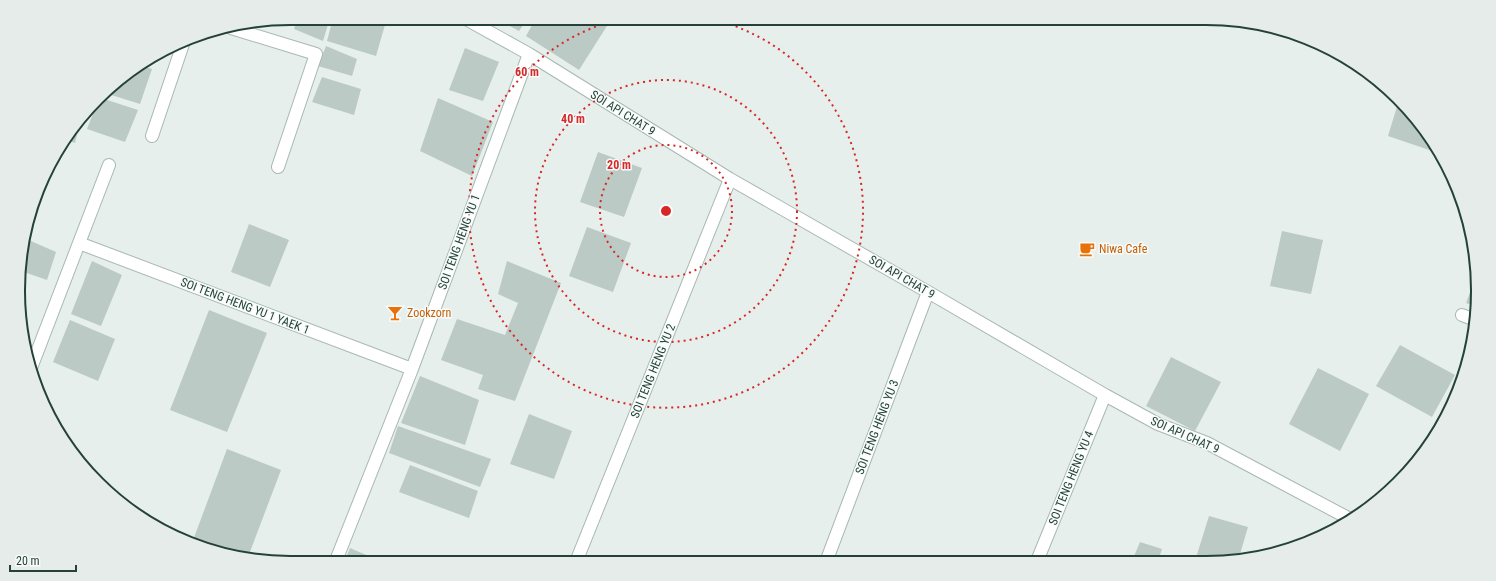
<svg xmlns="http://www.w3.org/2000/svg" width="1496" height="581" viewBox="0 0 1496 581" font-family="'Roboto Condensed',sans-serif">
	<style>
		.building { fill: #bbcac4 }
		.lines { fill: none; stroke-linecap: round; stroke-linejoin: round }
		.minor-casing { stroke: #a8b8b2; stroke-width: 14 }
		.minor { stroke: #fff; stroke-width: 12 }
		.ring { fill: none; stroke: #d62828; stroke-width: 2; stroke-dasharray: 2 4 }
		.labels { text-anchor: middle; stroke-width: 3; stroke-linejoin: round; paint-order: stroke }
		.street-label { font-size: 12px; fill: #24423a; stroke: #f7fbf9 }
		.food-label { font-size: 12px; fill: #c56008; stroke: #f7fbf9; text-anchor: start }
		.rim { fill: none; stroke: #24423a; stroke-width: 2 }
		.centre { fill: #d62828; stroke: #f7fbf9; stroke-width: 2 }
		.ring-label { font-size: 12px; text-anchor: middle; font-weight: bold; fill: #d62828; stroke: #f7fbf9; stroke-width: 3; stroke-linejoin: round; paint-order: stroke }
	</style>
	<rect width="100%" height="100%" fill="#e6efeb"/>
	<!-- building -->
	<path class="building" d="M290,18h5l-2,7 -20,-4z
		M298,18h19l12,3 -6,20 -29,-12z
		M333,18h54l-11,38 -49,-15z
		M495,18h33l-9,13z
		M536,18h76l-33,52 -53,-34z
		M326,46l31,13 -5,17 -34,-10z
		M465,48l34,14 -16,39 -34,-11z
		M162,51l-3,8 -8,-2 3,-3z
		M139,65l13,4 -12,35 -35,-11 6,-8z
		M322,77l39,12 -7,26 -42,-13z
		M101,98l37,12 -13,32 -38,-13 11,-28z
		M438,98l55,24 -21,54 -52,-25z
		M1399,100l12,11 30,43 -53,-18z
		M80,123l-5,20 -9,-3 6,-7z
		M598,152l44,16 -18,49 -44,-15z
		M249,224l40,16 -19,47 -39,-15z
		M587,227l44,16 -18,49 -44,-16z
		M1282,231l41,9 -12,54 -41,-8z
		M24,238l32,14 -9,28 -26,-9 -1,-16z
		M92,261l30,14 -21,51 -30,-12z
		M507,261l54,22 -46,118 -37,-12 5,-14 -42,-15 16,-41 48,16 13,-32 -20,-9z
		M1476,277l1,12v18l-11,-4z
		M209,310l58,23 -40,99 -57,-22z
		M70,320l45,19 -17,42 -45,-19z
		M1400,345l55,30 -23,42 -56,-31z
		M1171,357l50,25 -26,49 -49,-25z
		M1318,368l51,26 -29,57 -51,-27z
		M420,376l59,24 -14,45 -64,-22z
		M529,414l43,17 -18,48 -44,-15z
		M398,426l93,33 -11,28 -91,-34z
		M227,449l54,21 -33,87 -28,-3 -28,-11z
		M410,465l68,26 -9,27 -70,-26z
		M1209,516l39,11 -10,34h-43z
		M1140,542l22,7 -4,12h-26z
		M350,548l35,15h-41z"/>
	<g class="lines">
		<!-- minor casing -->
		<g class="minor-casing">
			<path id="minor" d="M464,18l65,36 201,125 198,113 177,103 53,29 49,19 143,76
				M231,28l85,26 -38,113
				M152,136l32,-95
				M79,243l333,126
				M1462,315l13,5
				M31,368l78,-203
				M1037,561l68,-166
				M576,562l154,-383
				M826,562l102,-270
				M335,563l77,-194 117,-315"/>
		</g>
		<!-- minor -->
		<use href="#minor" class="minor"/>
	</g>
	<!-- distance rings -->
	<g class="ring">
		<circle cx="666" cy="211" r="66"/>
		<circle cx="666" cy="211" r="131"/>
		<path d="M707 18A197 197 0 1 1 625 18"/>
	</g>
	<!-- icons -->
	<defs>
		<g id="cafe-bare" transform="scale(1.2)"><path d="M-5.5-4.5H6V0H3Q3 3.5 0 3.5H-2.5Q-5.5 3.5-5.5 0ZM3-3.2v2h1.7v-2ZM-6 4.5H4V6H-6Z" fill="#e8710a" stroke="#f7fbf9" stroke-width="2.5" paint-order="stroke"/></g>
		<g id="bar-bare" transform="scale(1.2)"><path d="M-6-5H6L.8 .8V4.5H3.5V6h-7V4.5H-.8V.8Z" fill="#e8710a" stroke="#f7fbf9" stroke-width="2.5" paint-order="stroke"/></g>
	</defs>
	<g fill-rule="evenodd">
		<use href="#cafe-bare" x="1087" y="249"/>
		<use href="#bar-bare" x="395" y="313"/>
	</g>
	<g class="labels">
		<!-- street labels -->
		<g class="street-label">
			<text transform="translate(623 113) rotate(32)" y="4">SOI API CHAT 9</text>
			<text transform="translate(459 242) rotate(-70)" y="4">SOI TENG HENG YU 1</text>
			<text transform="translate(902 277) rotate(30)" y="4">SOI API CHAT 9</text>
			<text transform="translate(245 306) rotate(21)" y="4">SOI TENG HENG YU 1 YAEK 1</text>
			<text transform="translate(653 371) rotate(-68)" y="4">SOI TENG HENG YU 2</text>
			<text transform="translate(877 427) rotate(-69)" y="4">SOI TENG HENG YU 3</text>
			<text transform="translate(1185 435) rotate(24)" y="4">SOI API CHAT 9</text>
			<text transform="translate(1071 478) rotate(-68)" y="4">SOI TENG HENG YU 4</text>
		</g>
		<!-- food labels -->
		<g class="food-label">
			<text x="1099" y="253">Niwa Cafe</text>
			<text x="407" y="317">Zookzorn</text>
		</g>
	</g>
	<!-- crop -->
	<path d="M0 0H1496V581H0ZM290 25H1206A265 265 0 0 1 1471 290V291A265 265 0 0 1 1206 556H290A265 265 0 0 1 25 291V290A265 265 0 0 1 290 25Z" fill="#e6ecea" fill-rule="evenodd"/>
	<path class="rim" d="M290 25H1206A265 265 0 0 1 1471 290V291A265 265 0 0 1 1206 556H290A265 265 0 0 1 25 291V290A265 265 0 0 1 290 25Z"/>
	<circle cx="666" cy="211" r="6" class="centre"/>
	<g class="ring-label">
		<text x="527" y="76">60 m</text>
		<text x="573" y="123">40 m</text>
		<text x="619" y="169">20 m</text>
	</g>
	<!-- scale -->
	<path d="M10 565v6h66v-6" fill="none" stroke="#24423a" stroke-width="2"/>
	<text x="16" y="565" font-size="12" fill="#24423a" stroke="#f7fbf9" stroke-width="3" paint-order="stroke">20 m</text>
</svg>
